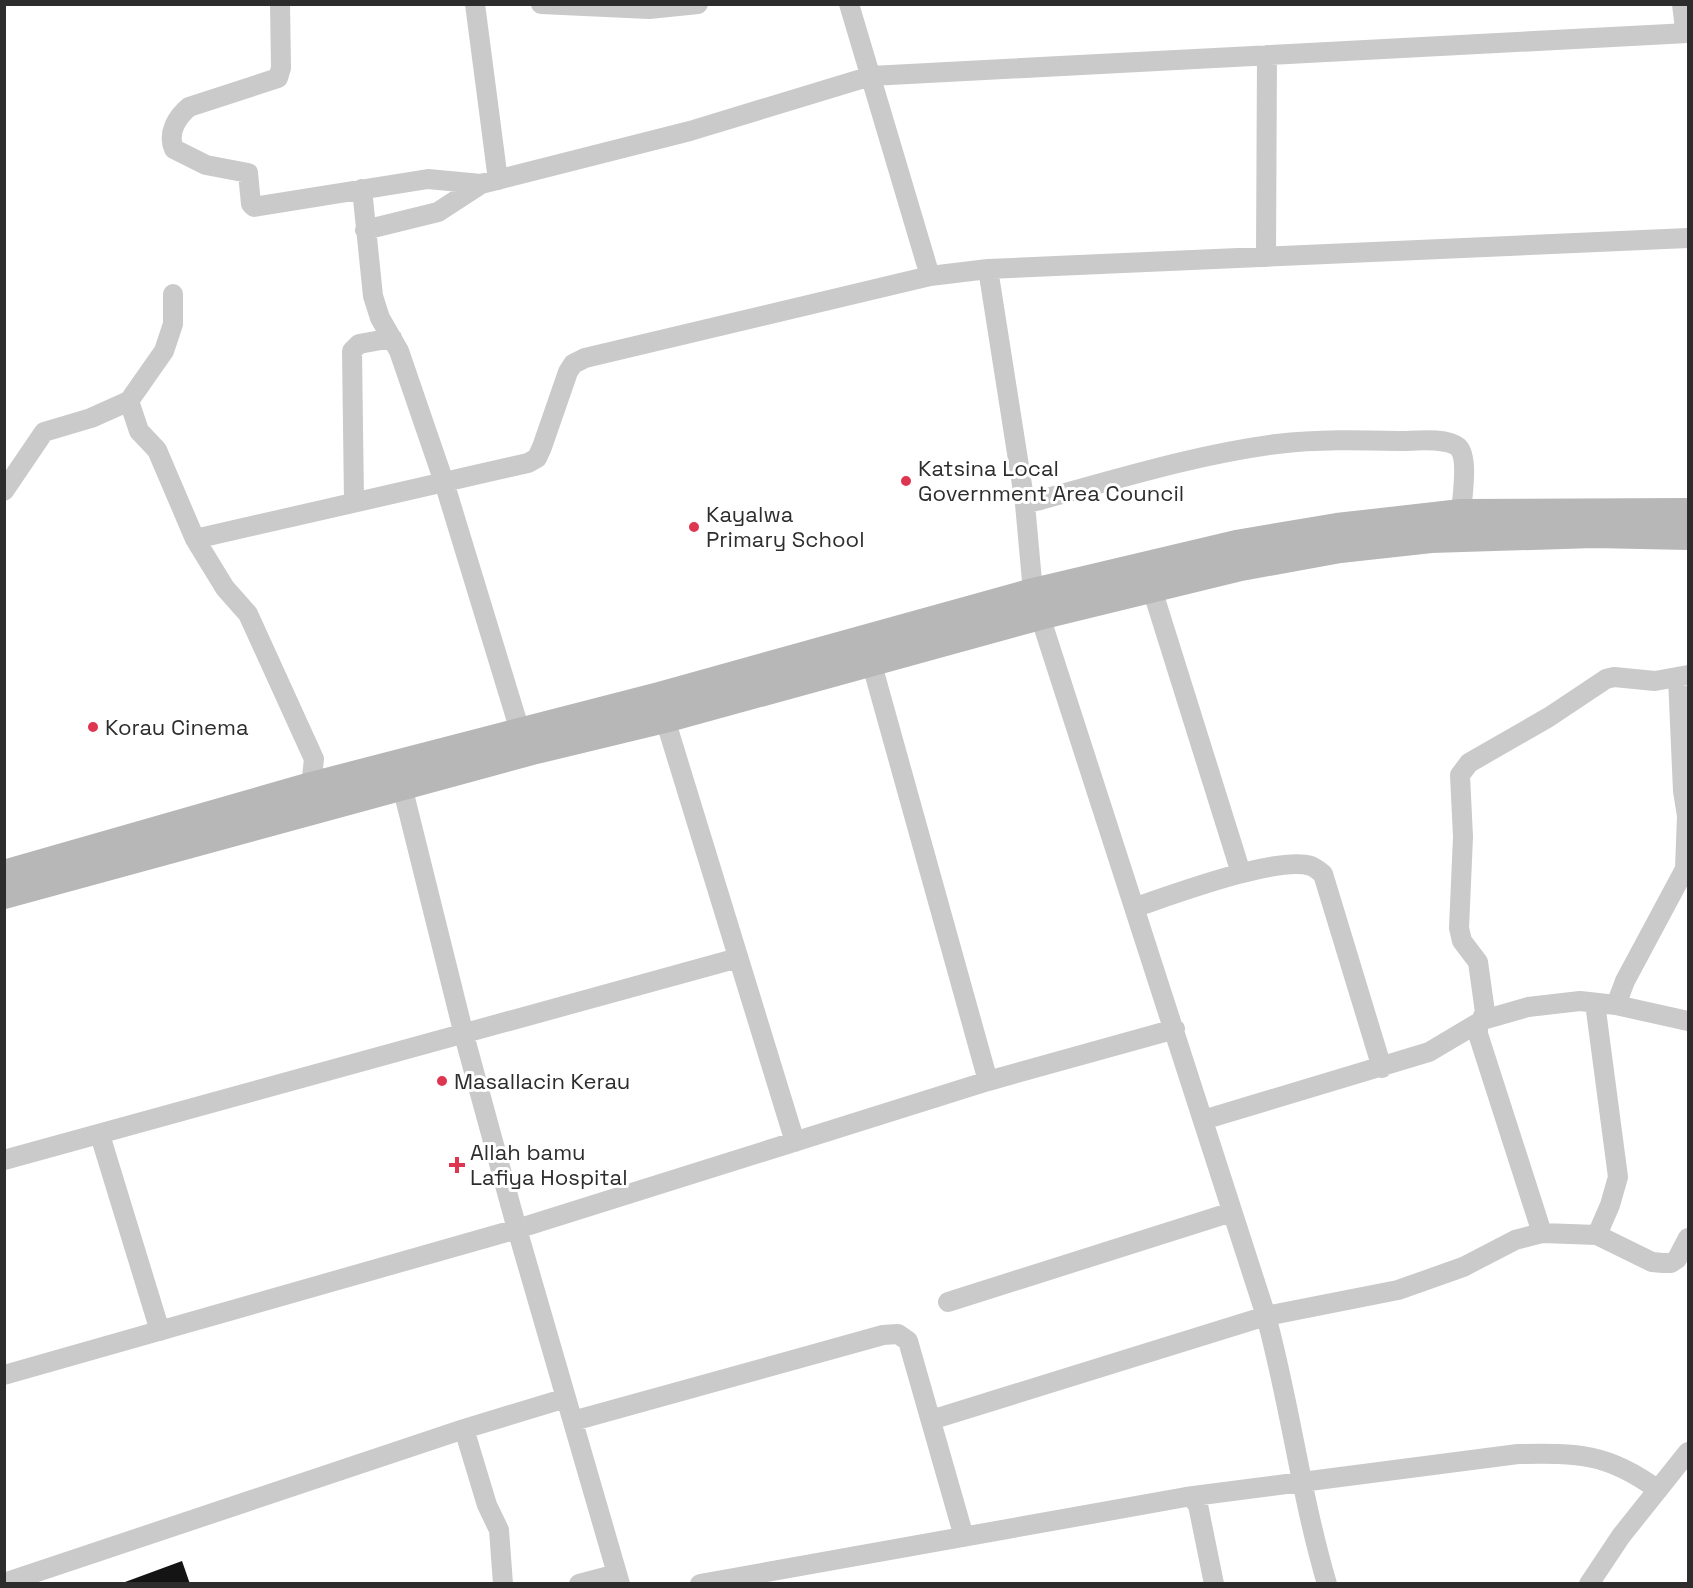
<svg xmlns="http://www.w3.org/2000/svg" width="1693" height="1588" viewBox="0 0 1693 1588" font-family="'Space Grotesk',sans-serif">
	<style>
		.building { fill: #141414 }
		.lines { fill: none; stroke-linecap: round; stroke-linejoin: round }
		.minor { stroke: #cacaca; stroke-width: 20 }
		.tertiary { stroke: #cacaca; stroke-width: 26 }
		.secondary { stroke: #b7b7b7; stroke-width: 28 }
		.poi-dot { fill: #de3651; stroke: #fff; stroke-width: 2 }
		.labels { text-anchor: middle; stroke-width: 6; stroke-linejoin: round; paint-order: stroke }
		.poi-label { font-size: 22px; fill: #2d2d2d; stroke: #fff; text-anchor: start }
	</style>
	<rect width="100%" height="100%" fill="#fff"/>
	<!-- building -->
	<path class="building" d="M182,1561l8,23h-65v-2z"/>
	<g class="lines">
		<!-- minor -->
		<path class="minor" d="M280,4l1,64 -3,10 -89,29c-12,10 -22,26 -15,42l32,16 42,8 3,31 3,3 174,-28 53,5
			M475,4l23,176
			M541,4l108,5 49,-5
			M849,4l81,272
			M362,189l11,107 7,22 19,33 45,131 76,249
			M365,230l73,-18 43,-28 209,-53 181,-55 817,-43
			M1266,257l1,-202
			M988,269l37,235 8,88
			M129,401l10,30 18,19 38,89 30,49 23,26 66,145 -3,27
			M4,491l40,-59 47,-14 38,-17 35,-50 9,-27v-30
			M354,502l-2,-151 7,-7 33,-6
			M1025,504c83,-22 167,-49 252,-60 41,-5 82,-4 123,-3 15,0 45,-4 58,6 11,10 4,51 3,66
			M195,539l333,-76 9,-5 5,-11 26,-75 5,-8 12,-6 345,-82 58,-7 700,-31
			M1152,589l89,284
			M1040,616l226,700c24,88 35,180 61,268
			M871,661l117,420
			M665,719l130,423
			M402,786l62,249 53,194 103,355
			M1136,907c36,-12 142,-52 175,-41 5,2 8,5 12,8l59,194
			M1595,1003l23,174 -8,28 -13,30
			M1616,1005l9,-24 60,-112 2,-53 -4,-25 -5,-113
			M1203,1120l226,-68 54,-32 45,-13 52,-6 36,4 72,16
			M100,1135l60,196
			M4,1160l734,-202
			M1542,1233l-64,-199v-7l7,-15 -7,-50 -16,-21 -3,-13 4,-91 -3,-62 9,-12 80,-46 57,-38 8,-2 41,4 33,-6
			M948,1302l284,-90
			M4,1375l513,-146 471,-148 187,-52
			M931,1420l335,-104 132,-26 65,-23 52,-27 27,-7 55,2 55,27 11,1h8l6,-4 11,-21
			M573,1421l310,-86 15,-1 10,7 56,196
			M464,1429l23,76 12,25 4,54
			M1193,1499l5,6 16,79
			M4,1583l460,-154 102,-31
			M579,1584l38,-10
			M700,1584l486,-87 332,-43c60,-1 90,-1 140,36
			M1589,1584l32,-48 67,-84"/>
		<!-- tertiary -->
		<path class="tertiary" d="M1685,4l3,25"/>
		<!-- secondary -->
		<path class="secondary" d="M4,874l307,-88 348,-90 374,-104 203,-48 101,-17 124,-14 227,-1
			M4,895l528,-144 133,-32 375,-103 201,-49 99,-18 91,-10 163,-5 94,2"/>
	</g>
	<!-- markers -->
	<g class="poi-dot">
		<circle cx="906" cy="481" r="6"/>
		<circle cx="694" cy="527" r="6"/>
		<circle cx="93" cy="727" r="6"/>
		<circle cx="442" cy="1081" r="6"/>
		<path d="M454 1156h6v6h6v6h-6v6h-6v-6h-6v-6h6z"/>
	</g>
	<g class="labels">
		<!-- poi labels -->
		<g class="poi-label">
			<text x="918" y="476">Katsina Local<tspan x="918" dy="25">Government Area Council</tspan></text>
			<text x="706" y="522">Kayalwa<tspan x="706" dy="25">Primary School</tspan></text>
			<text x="105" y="735">Korau Cinema</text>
			<text x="454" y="1089">Masallacin Kerau</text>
			<text x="470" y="1160">Allah bamu<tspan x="470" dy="25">Lafiya Hospital</tspan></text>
		</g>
	</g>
	<!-- border -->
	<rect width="1693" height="1588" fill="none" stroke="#2d2d2d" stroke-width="12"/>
</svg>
